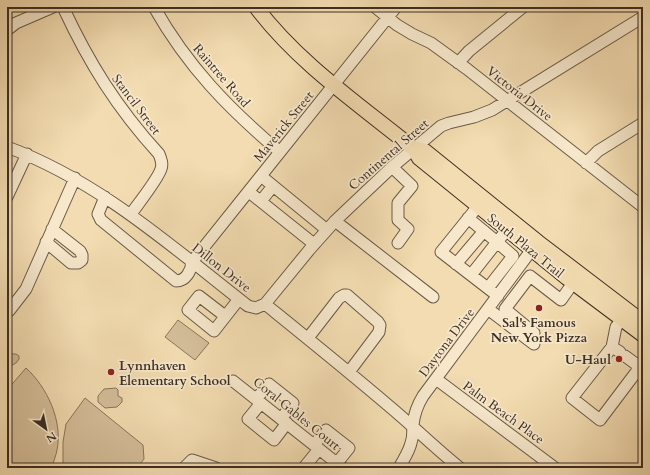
<svg xmlns="http://www.w3.org/2000/svg" width="650" height="475" viewBox="0 0 650 475" font-family="Cardo,serif">
	<style>
		.green { fill: #d4be99; stroke: #88765f }
		.lines { fill: none; stroke-linecap: round; stroke-linejoin: round }
		.minor-casing { stroke: #6a5a48; stroke-width: 13 }
		.major-casing { stroke: #3d2e25; stroke-width: 16 }
		.minor { stroke: #f7e8cc; stroke-width: 11 }
		.major { stroke: #f3dcb1; stroke-width: 14 }
		.poi-dot { fill: #8f2418; stroke: #f7e8cc; stroke-width: 1.5 }
		.labels { text-anchor: middle; stroke-width: 3.5; stroke-linejoin: round; paint-order: stroke }
		.street-label { font-size: 13px; fill: #3d2e25; stroke: #f7e8cc }
		.poi-label { font-size: 13px; font-weight: bold; fill: #3d2e25; stroke: #f7e8cc }
	</style>
	<rect width="100%" height="100%" fill="#f3dcb1"/>
	<filter id="stains"><feTurbulence type="fractalNoise" baseFrequency=".005" numOctaves="4"/><feColorMatrix values="0 0 0 0 .2 0 0 0 0 .09 0 0 0 0 .02 0 0 0 .5 -.17"/></filter>
	<radialGradient id="worn" r=".72"><stop offset=".6" stop-color="#630" stop-opacity="0"/><stop offset="1" stop-color="#630" stop-opacity=".3"/></radialGradient>
	<!-- green -->
	<path class="green" d="M178,320l31,23 -14,17 -30,-23z
		M11,354h5l3,2v3l-3,4 -7,4 -2,-1v-6z
		M26,368c21,19 37,53 31,82 -1,6 -4,12 -5,18l-45,-1v-77z
		M116,388l2,2v6l4,2v4l-5,5 -12,1 -7,-6v-6l6,-7z
		M85,398l58,47 1,14 -7,9h-74v-26l3,-18z"/>
	<g class="lines">
		<!-- minor casing -->
		<g class="minor-casing">
			<path id="minor" d="M63,7c26,56 54,101 96,147 2,5 4,10 2,15 -3,10 -23,35 -30,45
				M154,7c34,60 74,101 126,145
				M375,7l22,18 15,9 19,9 36,26 176,138
				M7,30l9,-7 37,-16
				M458,63l11,-12 54,-44
				M7,147c92,34 164,99 241,159l8,2 9,-4 45,-55 25,-28 57,-54 49,-41 8,-3 25,-6 18,-7 151,-93
				M586,163l12,-12 45,-28
				M392,167l20,19 -14,17v17l10,9 -10,14
				M261,176l66,54
				M249,192l65,52
				M7,197l20,-43
				M105,197l-7,17 3,6 75,61c10,0 15,-10 16,-19l204,-255
				M483,200l-42,52 57,44
				M261,201l12,-15
				M468,218l29,24 -26,33
				M335,221l98,76
				M46,242l25,21h7l4,-3v-5l-2,-4 -28,-22
				M456,264l28,-33
				M488,288l25,-32 -16,-14 15,-18
				M265,304c42,34 83,67 124,102 24,20 46,42 71,62
				M488,309l46,35
				M9,311l17,-22 49,-111
				M225,316l-26,-20 -11,14 26,21 25,-32
				M308,338l31,-40 5,-3h3l31,27 2,3 -1,7 -30,40
				M529,340l5,-7 -29,-24 25,-33 31,24 12,-17
				M612,347l-40,51 28,22 40,-53
				M620,352l-8,-5 4,-20 6,-8 2,-8
				M625,356l15,11 3,-5
				M436,379l119,89
				M233,381l110,87
				M256,399l13,-15 24,19 -12,16
				M261,403l-13,16 26,21 13,-17
				M314,445l12,-15 23,18 -12,15
				M184,468l8,-8 24,8
				M310,468l-4,-3 13,-16
				M399,468c4,-8 10,-16 12,-25 3,-8 1,-12 2,-18 1,-10 5,-21 10,-29l113,-152"/>
		</g>
		<!-- major casing -->
		<g class="major-casing">
			<path id="major" d="M256,7c42,56 104,98 158,142l5,9 148,120 76,57
				M418,149l7,2 113,91 105,80"/>
		</g>
		<!-- minor -->
		<use href="#minor" class="minor"/>
		<!-- major -->
		<use href="#major" class="major"/>
	</g>
	<!-- markers -->
	<g class="poi-dot">
		<circle cx="539" cy="308" r="4"/>
		<circle cx="619" cy="359" r="4"/>
		<circle cx="111" cy="372" r="4"/>
	</g>
	<g class="labels">
		<!-- street labels -->
		<g class="street-label">
			<text transform="translate(222 75) rotate(49)" y="5">Raintree Road</text>
			<text transform="translate(520 93) rotate(38)" y="5">Victoria Drive</text>
			<text transform="translate(137 104) rotate(53)" y="5">Stancil Street</text>
			<text transform="translate(283 126) rotate(-51)" y="5">Maverick Street</text>
			<text transform="translate(388 154) rotate(-41)" y="5">Continental Street</text>
			<text transform="translate(526 245) rotate(39)" y="5">South Plaza Trail</text>
			<text transform="translate(222 267) rotate(38)" y="5">Dillon Drive</text>
			<text transform="translate(446 342) rotate(-53)" y="5">Daytona Drive</text>
			<text transform="translate(504 412) rotate(36)" y="5">Palm Beach Place</text>
			<text transform="translate(297 413) rotate(39)" y="5">Coral Gables Court</text>
		</g>
		<!-- poi labels -->
		<g class="poi-label">
			<text x="539" y="327">Sal's Famous<tspan x="539" dy="15">New York Pizza</tspan></text>
			<text x="611" y="364" text-anchor="end">U-Haul</text>
			<text x="119" y="370" text-anchor="start">Lynnhaven<tspan x="119" dy="15">Elementary School</tspan></text>
		</g>
	</g>
	<!-- margin -->
	<rect width="650" height="475" fill="none" stroke="#f3dcb1" stroke-width="24"/>
	<rect x="8" y="8" width="634" height="459" fill="none" stroke="#3d2e25" stroke-width="2"/>
	<rect x="12" y="12" width="626" height="451" fill="none" stroke="#3d2e25"/>
	<!-- north arrow -->
	<g transform="translate(46 429) rotate(147)" stroke="#f7e8cc" stroke-width="3" paint-order="stroke">
	<path d="M0-3L7 15L0 10L-7 15Z" fill="#3d2e25"/>
	<text y="-6" font-size="11" font-weight="bold" text-anchor="middle" fill="#3d2e25">N</text>
	</g>
	<rect width="100%" height="100%" filter="url(#stains)"/>
	<rect width="100%" height="100%" fill="url(#worn)"/>
</svg>
